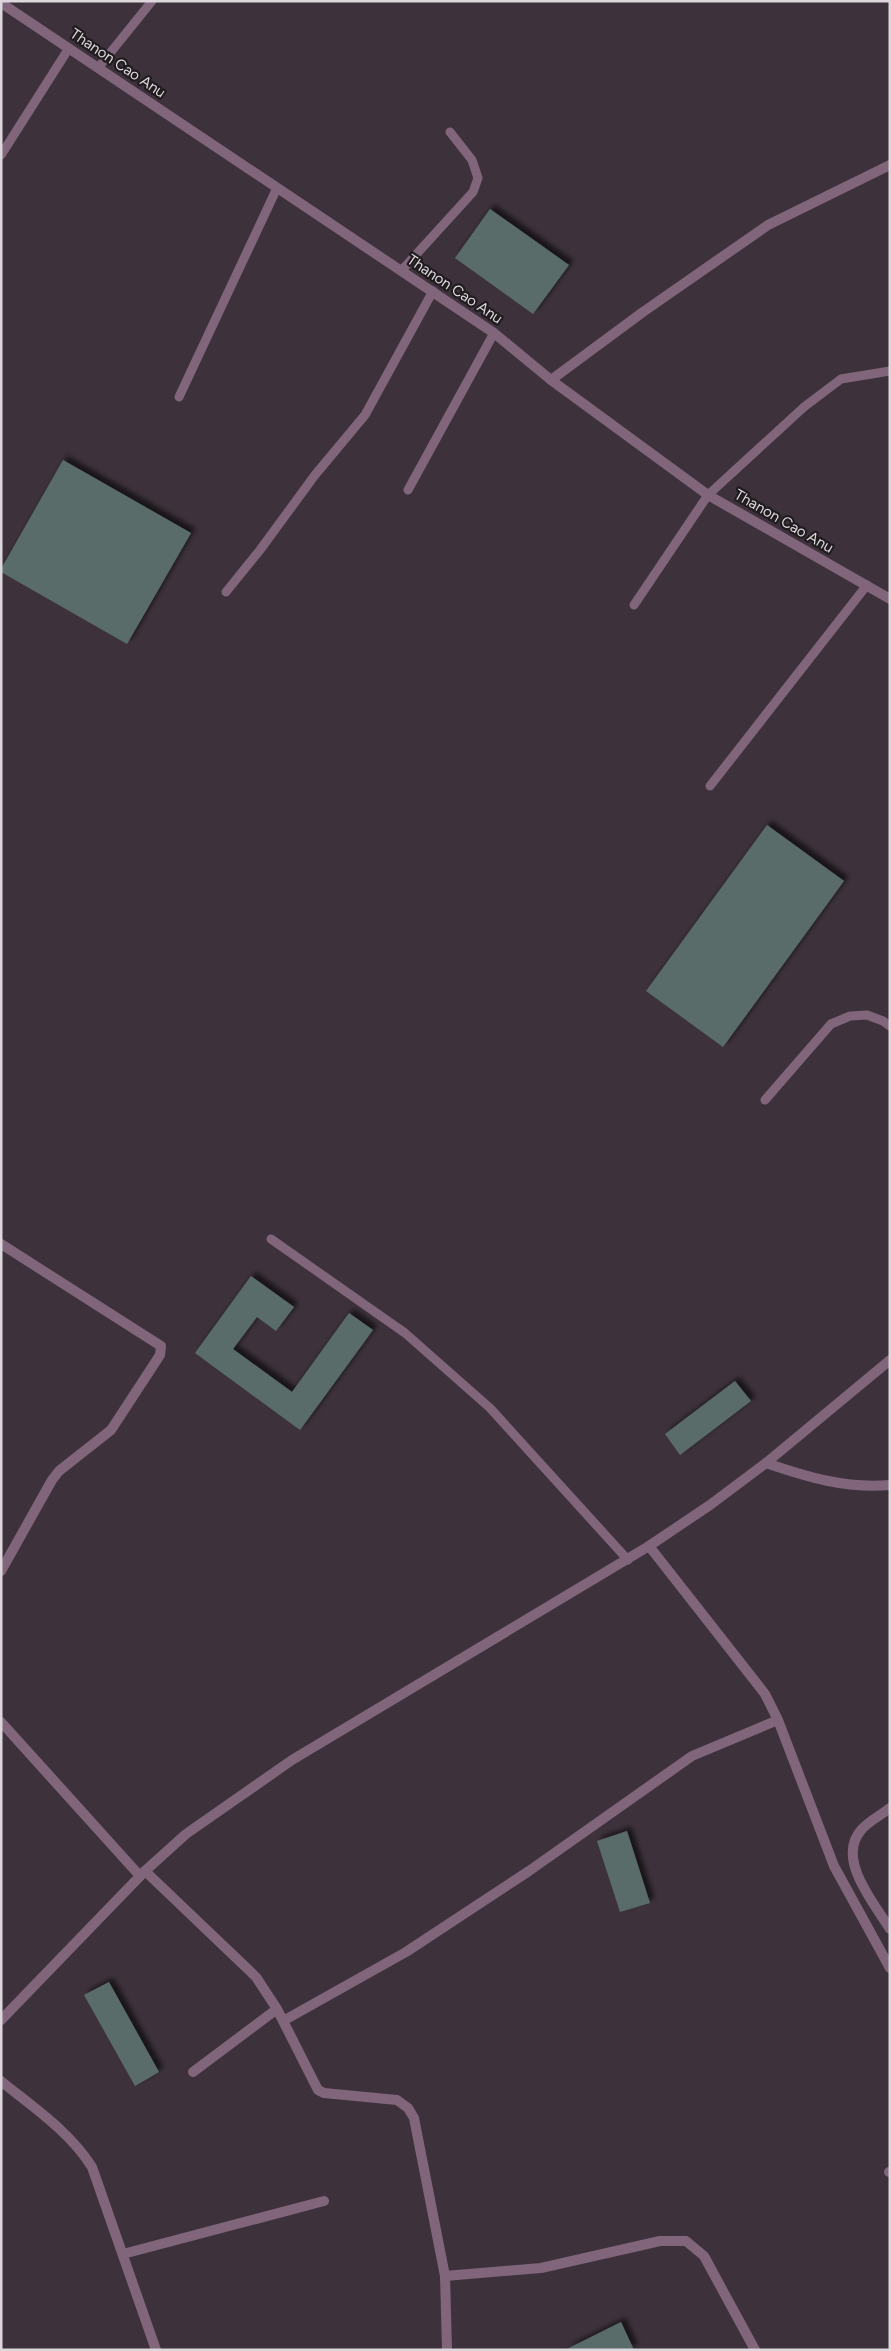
<svg xmlns="http://www.w3.org/2000/svg" width="891" height="2351" viewBox="0 0 891 2351" font-family="Figtree,sans-serif">
	<style>
		.building { fill: #5a6c6a; filter: url(#shadow) }
		.lines { fill: none; stroke-linecap: round; stroke-linejoin: round }
		.service { stroke: #80657b; stroke-width: 9 }
		.minor { stroke: #80657b; stroke-width: 10 }
		.tertiary { stroke: #80657b; stroke-width: 10 }
		.labels { text-anchor: middle; stroke-width: 4.5; stroke-linejoin: round; paint-order: stroke }
		.street-label { font-size: 15px; fill: #ddd7dc; stroke: #201c1f }
	</style>
	<defs>
		<filter id="shadow"><feDropShadow dx="4.5" dy="-4.5" stdDeviation="2.5" flood-color="#0009"/></filter>
	</defs>
	<rect width="100%" height="100%" fill="#3d323b"/>
	<!-- building -->
	<path class="building" d="M490,209l79,56 -36,49 -78,-56z
		M63,460l128,73 -64,111 -126,-72v-3z
		M767,825l77,56 -121,166 -77,-56z
		M251,1276l43,31 -18,24 -19,-14 -24,32 59,43 57,-79 24,17 -73,100 -105,-77z
		M735,1381l16,20 -71,54 -15,-21z
		M627,1831l23,72 -30,9 -23,-71z
		M109,1982l50,90 -24,14 -51,-91z
		M621,2322l13,28h-69z"/>
	<g class="lines">
		<!-- service -->
		<path class="service" d="M98,68l54,-67
			M1,155l68,-107
			M402,270l71,-78 5,-14 -6,-18 -22,-28
			M179,397l98,-209
			M408,490l86,-157
			M226,592l34,-42 55,-75 50,-60 68,-124
			M634,605l74,-110 96,-88 37,-28 49,-8
			M710,786l157,-201
			M765,1100l66,-76 19,-8 17,-1 16,6 7,5
			M271,1239l134,94 85,75 138,152"/>
		<!-- minor -->
		<path class="minor" d="M551,380l92,-68 125,-87 122,-60
			M1,1244l160,102 -1,9 -49,75 -52,41 -7,9 -51,91
			M766,1463c41,14 80,26 124,22
			M649,1546l116,148 13,26 56,146 56,102
			M1,1722l139,154
			M890,1808c-9,7 -21,13 -28,21 -27,29 12,74 28,100
			M145,1871l111,106 21,32 41,81 6,3 73,7 11,8 6,10 31,158 2,74
			M283,2021l123,-69 123,-81 163,-115 86,-36
			M193,2072l84,-63
			M1,2081c33,27 68,50 91,86l64,183
			M889,2172h1
			M123,2254l201,-53
			M445,2276l96,-8 119,-27h26l18,15 51,94"/>
		<!-- tertiary -->
		<path class="tertiary" d="M1,3l493,330 57,47 157,115 182,104
			M1,2020l144,-149 41,-37 106,-74 357,-214 61,-41 56,-42 124,-103"/>
	</g>
	<g class="labels">
		<!-- street labels -->
		<g class="street-label">
			<text transform="translate(118 63) rotate(34)" y="5">Thanon Cao Anu</text>
			<text transform="translate(455 289) rotate(34)" y="5">Thanon Cao Anu</text>
			<text transform="translate(784 521) rotate(30)" y="5">Thanon Cao Anu</text>
		</g>
	</g>
	<!-- border -->
	<rect width="891" height="2351" fill="none" stroke="#ddd7dc" stroke-width="5"/>
</svg>
